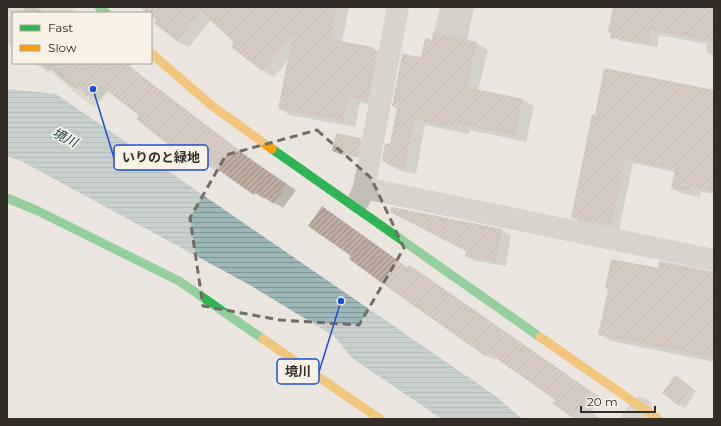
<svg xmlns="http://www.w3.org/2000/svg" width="721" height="426" viewBox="0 0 721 426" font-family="Montserrat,'Noto Sans JP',sans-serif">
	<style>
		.park { fill: url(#park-dots) }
		.water { fill: url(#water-rules) }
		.shadow { fill: #0003 }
		.building { fill: url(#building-hatch) }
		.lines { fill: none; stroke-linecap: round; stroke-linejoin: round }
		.street { stroke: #c3beb8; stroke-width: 22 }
		.fast { stroke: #30b455; stroke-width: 9 }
		.slow { stroke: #ff9f0a; stroke-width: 9 }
		.marked { fill: none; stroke: #736d67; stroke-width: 3; stroke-dasharray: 8 5; stroke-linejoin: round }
		.labels { text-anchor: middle; stroke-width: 3.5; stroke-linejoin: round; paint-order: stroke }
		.water-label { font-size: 13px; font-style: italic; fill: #204950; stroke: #f7f1e6 }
		.leader { fill: none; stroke: #1d4ed8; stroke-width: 1.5 }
		.callout-dot { fill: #1d4ed8; stroke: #f7f1e6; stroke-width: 1.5 }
		.callout { fill: #f7f1e6; stroke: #1d4ed8; stroke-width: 1.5 }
		.callout-label { font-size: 13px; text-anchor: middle; font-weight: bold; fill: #332c27 }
	</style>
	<defs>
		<pattern id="park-dots" width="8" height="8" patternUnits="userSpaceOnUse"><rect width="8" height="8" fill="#c9cfba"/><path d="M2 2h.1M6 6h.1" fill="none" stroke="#adb2a0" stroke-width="1.8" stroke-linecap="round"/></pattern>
		<pattern id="water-rules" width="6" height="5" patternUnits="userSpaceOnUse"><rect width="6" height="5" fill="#9db7b9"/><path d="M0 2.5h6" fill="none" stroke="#819596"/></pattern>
		<pattern id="building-hatch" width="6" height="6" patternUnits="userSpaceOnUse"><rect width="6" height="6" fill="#bcaca2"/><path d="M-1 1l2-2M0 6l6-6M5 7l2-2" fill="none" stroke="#998c84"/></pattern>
	</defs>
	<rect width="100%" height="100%" fill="#eae6df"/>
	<!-- park -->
	<path class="park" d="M7,7h64l6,6h-64v31l-6,-1z
		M40,63h86l7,7 -39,38z"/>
	<!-- water -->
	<path class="water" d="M7,89l49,5 441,303 25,22h-80l-90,-61 -18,-22 -86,-52 -227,-123 -14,-5z"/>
	<!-- shadow -->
	<path class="shadow" d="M26,7h11l7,6h-22z
		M141,7h208l-7,35 31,6 12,7 -6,52 -19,-5 -5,25 -65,-12 -11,-7 10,-49 -15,18 -12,-7 -51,-50 -22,27 -12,-6 -22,-18 2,-3 -6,-7z
		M440,7h34l-7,34 10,2 11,7 -10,41 45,9 11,6 -8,36 -56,-12 -1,4 -44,-9 -9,49 -18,-4 -15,-9 8,-16 7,-36 -5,-3 39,-65z
		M614,7h100v49l-8,-5 1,-7 -48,-9 -2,12 -36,-6 -9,-5z
		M34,63h97l2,1 -3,2 44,36 89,66 33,22 -13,18 -18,-11 -1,2 -45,-30 -2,2 -9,-5 -19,-15 -3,4 -9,-5 -37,-34 -32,-26 -10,11 -19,-14 -2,2 -9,-5 -17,-15 -3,3z
		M714,91v103l-13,-2 -1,5 -19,-4 -9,-5 3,-16 -42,-9 -14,67 -38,-8 -9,-5 24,-101z
		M360,139l6,3 -3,17 -24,-5 -6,-3z
		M322,207l86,61 2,-2 10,6 181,126 -10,13 9,8h-23l-3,-2 -18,-17 -59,-42 -2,2 -10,-5 -132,-99z
		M393,208l109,22 9,5 -5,31 -31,-5 -9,-5 1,-5z
		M659,269l55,4v89l-103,-21 -12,-7z
		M681,380l15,11 -11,17 -5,-3z"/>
	<!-- building -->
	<path class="building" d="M140,7h197l-7,32 43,8v3l4,1 -9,50 -20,-5 -5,25 -65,-12 15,-76 -31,38 -31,-24 3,-5 -33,-30 -24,29 -23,-18 2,-3 -5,-4v-3h-4z
		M613,7h86l15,3v32l-64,-12 -2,13 -38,-5 1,-5 -3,-1z
		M433,32l44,10 -10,45 56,12 -8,37 -56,-12 -1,4 -44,-8 -9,48 -19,-4 1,-2 -5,-1 3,-18 5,1 7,-36 -5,-2 10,-52 19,3 4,-19 7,2z
		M52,63h73l114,87 -1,1 49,33 -13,20 -18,-12 -2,3 -44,-31 -2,3 -28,-21 -4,5 -40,-32 3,-3 -40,-32 -11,13z
		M604,68l110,22v102l-22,-5v5l-21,-3 4,-19 -50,-11 -14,67 -40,-8 21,-104 3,1z
		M336,133l25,5 -4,18 -25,-5z
		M322,206l85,61 2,-2 182,127 -18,26 -21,-15 3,-3 -68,-48 -2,4 -95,-67 -41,-30 2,-3 -43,-30z
		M392,207l110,22 -6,33 -31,-6 1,-5 -76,-39z
		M611,259l47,9 1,-7 55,11v86l-116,-23 10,-46 -3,-1z
		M675,375l16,12 -12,19 -17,-13z"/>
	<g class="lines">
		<!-- street -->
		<path class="street" d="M364,188l350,72
			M358,202l6,-14 34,-181
			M632,419l9,-11"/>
		<!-- fast -->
		<path class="fast" d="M99,7l7,6
			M272,149l268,188
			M7,198l29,12 143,71 84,58"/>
		<!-- slow -->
		<path class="slow" d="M151,53l60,52 61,44
			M540,337l118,82
			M263,339l117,80"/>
	</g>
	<!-- marked area -->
	<path d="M0 0H721V426H0ZM317,130l54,48 33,70 -45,77 -79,-5 -77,-14 -13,-88 36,-63z" fill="#eae6df" fill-opacity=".55" fill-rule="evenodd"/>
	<path class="marked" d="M317,130l54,48 33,70 -45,77 -79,-5 -77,-14 -13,-88 36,-63z"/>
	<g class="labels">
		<!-- water labels -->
		<g class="water-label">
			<text transform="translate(65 137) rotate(27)" y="5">境川</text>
		</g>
	</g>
	<!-- callouts -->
	<path class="leader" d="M93 89L114 158M341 301L319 372"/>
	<g class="callout-dot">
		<circle cx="93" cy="89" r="4"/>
		<circle cx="341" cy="301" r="4"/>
	</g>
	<g class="callout">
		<rect x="114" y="145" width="94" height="25" rx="4"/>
		<rect x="277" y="359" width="42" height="25" rx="4"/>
	</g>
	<g class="callout-label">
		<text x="161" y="162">いりのと緑地</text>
		<text x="298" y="376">境川</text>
	</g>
	<!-- border -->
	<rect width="721" height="426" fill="none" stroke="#332c27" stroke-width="16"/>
	<!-- legend -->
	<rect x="12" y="12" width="140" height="52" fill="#f7f1e6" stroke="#a9a29a"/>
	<rect x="20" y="25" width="20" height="6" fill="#30b455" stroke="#a9a29a"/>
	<text x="48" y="32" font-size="12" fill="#332c27">Fast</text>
	<rect x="20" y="45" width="20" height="6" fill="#ff9f0a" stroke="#a9a29a"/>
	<text x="48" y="52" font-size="12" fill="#332c27">Slow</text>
	<!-- scale -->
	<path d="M581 406v6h74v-6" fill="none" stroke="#332c27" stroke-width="2"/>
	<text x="587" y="406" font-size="12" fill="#332c27" stroke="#f7f1e6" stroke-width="3" paint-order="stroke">20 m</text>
</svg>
